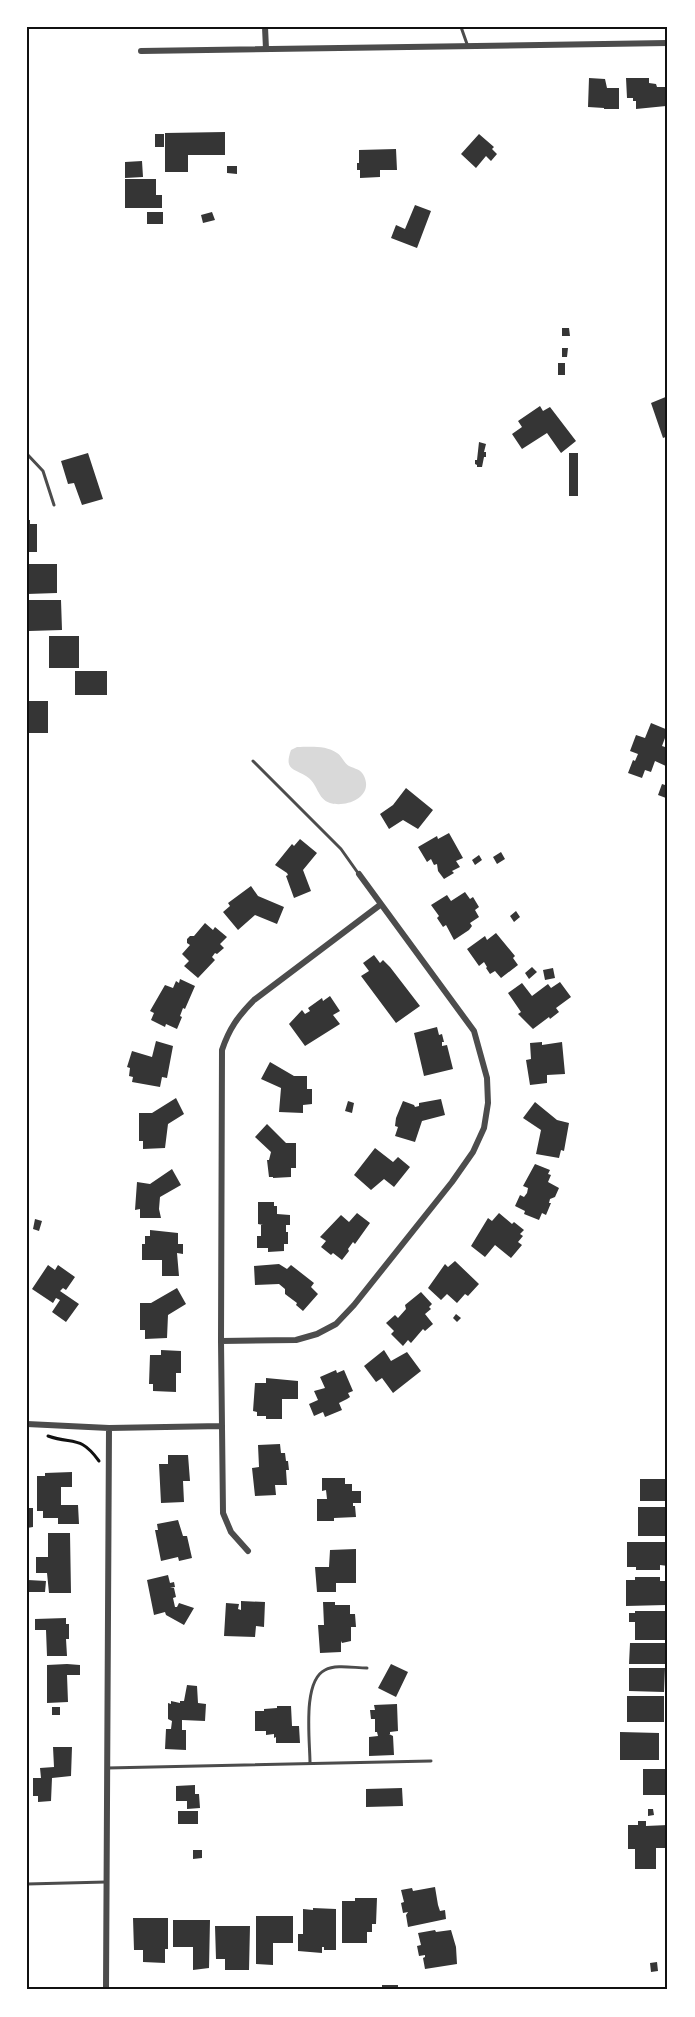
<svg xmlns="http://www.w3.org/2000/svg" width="695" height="2017" viewBox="0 0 695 2017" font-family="'Nunito Sans',sans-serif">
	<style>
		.water { fill: #d9d9d9 }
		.building { fill: #353535 }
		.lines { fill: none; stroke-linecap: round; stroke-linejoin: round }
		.path { stroke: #111; stroke-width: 3 }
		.service { stroke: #4c4c4c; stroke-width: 3 }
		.minor { stroke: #4c4c4c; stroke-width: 6 }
		.neatline { fill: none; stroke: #111; stroke-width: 2 }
	</style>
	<rect width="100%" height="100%" fill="#fff"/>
	<!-- water -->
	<path class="water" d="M297,747c12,0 29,-2 40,6 5,3 7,10 12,13 6,3 12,3 15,10 10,21 -18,32 -34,27 -13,-4 -12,-20 -24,-27 -13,-8 -22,-6 -15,-26z"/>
	<!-- building -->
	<path class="building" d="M589,78l16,1 2,9h12v21h-15v-1l-16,-1z
		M626,78h23v5l7,1 1,3h8l1,19 -30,3v-8h-3v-3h-6z
		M225,132v23h-37v17h-23v-39z
		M155,134h9v13h-9z
		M479,134l15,13 -2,2 5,5 -6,7 -5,-5 -10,12 -15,-14z
		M396,149l1,21h-17v7l-20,1v-8h-3v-7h2v-13z
		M142,161l1,16 -18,1v-16z
		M227,166h10v8l-10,-1z
		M125,179h31v16h6v13h-37z
		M415,205l16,6 -14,37 -26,-10 5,-13 9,4z
		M147,212h16v12h-16z
		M212,212l3,8 -12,3 -2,-8z
		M562,328h7l1,8h-8z
		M562,348h6l-1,9h-5z
		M558,363h7v12h-7z
		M668,396v40l-5,2 -12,-35z
		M540,406l3,5 7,-4 26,34 -15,12 -14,-20 -25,16 -10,-15 10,-7 -4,-6z
		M479,442l7,2 -2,8h2v5h-2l-2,10h-5v-2l-2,-1v-4h2z
		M88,453l15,46 -21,6 -8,-22 -6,1 -7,-23z
		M569,453h9v43h-9z
		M27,520h3v4h7v28h-10z
		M27,564h30v29l-30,1z
		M29,600h32l1,30 -33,1z
		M49,636h30v32h-30z
		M75,671h32v24h-32z
		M27,701h21v32h-21z
		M651,723l17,7 -6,16 6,2v19l-13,-6 -4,11 -6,-2 -3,8 -14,-5 5,-13 2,1 3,-7 -8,-3 6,-16 9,3z
		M662,784l6,2 -2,12 -8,-3z
		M406,788l27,22 -15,19 -15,-9 -14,9 -9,-15 13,-9z
		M449,833l14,25 -7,3 4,6 -8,4 2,2 -10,6 -6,-8 -1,-7 -3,1 -3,-6 -4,3 -9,-15 19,-11 1,3z
		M300,839l17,14 -14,17 8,21 -17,7 -8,-22 2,-1 -1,-2 -12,-8 17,-21 2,2z
		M501,852l4,7 -8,5 -4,-7z
		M479,855l3,5 -7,5 -3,-5z
		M251,886l7,10 26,11 -7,17 -22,-9 -17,15 -15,-18 7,-6 -2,-3z
		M465,892l5,7 3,-2 6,10 -4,3 4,7 -9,6 2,3 -3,4 -15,10 -8,-15 -3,2 -6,-9 2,-2 -8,-11 16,-10 4,6z
		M516,911l4,6 -6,5 -4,-6z
		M205,923l8,7 2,-3 12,10 -7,7 4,4 -7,6 -2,-1 -3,4 3,3 -17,18 -14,-12 5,-5 -7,-7 8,-9 -3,-2v-4l3,-3h4z
		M496,933l19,23 -2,2 5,7 -17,13 -6,-7 -5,3 -4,-6 1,-1 -3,-5 -5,4 -12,-17 18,-13 2,4z
		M374,955l6,8 3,-3 7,7 30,39 -24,17 -35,-47 8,-5 -6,-8z
		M532,967l5,5 -8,7 -4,-6z
		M553,968l2,10 -10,2 -2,-10z
		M180,979l15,7 -10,23 -2,-1 -3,8 2,1 -5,12 -11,-5 -1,3 -14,-7 3,-7 -4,-2 15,-26 8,3 3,-7 3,2z
		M560,982l11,15 -15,11 3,4 -9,7 -1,-2 -16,12 -15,-15 3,-2 -13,-19 14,-10 10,13 16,-12 3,4z
		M330,996l10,15 -7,4 7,9 -35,22 -16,-22 13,-14 3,4 5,-3 -2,-3 14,-10 1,3z
		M437,1027l2,8 3,-1 2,8h-2v4l5,-1 6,24 -29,7 -10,-43z
		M156,1041l17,5 -6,32 -5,-1 -2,10 -28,-5 1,-5 -4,-1 1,-8 -3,-1 5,-16 20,6z
		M542,1042v3l20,-3 3,32 -18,1v8l-17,2 -4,-25 5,-1 -1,-16z
		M270,1062l24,14h13v13h5v15l-9,1v8l-24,-1 2,-24 -20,-9z
		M176,1098l8,16 -16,10 -3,24 -22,1v-8h-4v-28h13z
		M441,1099l4,16 -23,6 -7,21 -20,-6 3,-9 -3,-1 1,-8 7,-17 11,4 1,2 4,-1v-3z
		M348,1101l6,2 -2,10 -7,-2z
		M535,1102l22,18 12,3 -5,28 -3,-1 -2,8 -23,-4 5,-24 -18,-12z
		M267,1124l19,19h10v25h-5v9l-18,1v-1h-4l-2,-17h2l2,-8 -16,-15z
		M375,1148l18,14 5,-5 12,10 -16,20 -10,-8 -13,11 -17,-15z
		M535,1164l15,6 -2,4 3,1 -3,7 11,6 -4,9 -5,2 -1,4h2l-5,12 -4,-2 -3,7 -15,-6 1,-3 -10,-5 5,-11 4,2 3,-4 1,-5 -5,-2z
		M172,1169l9,16 -21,12 -1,12 2,9h-21v-9l-5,1 2,-28 13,2z
		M258,1202h16v4h3v8l13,1v10h-4v7h2v12h-4v7l-16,1v-4h-11v-12h4v-11h2l-5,-1z
		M357,1213l13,10 -15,21 -2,-2 -5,7 1,2 -7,9 -9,-7 -2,2 -10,-8 5,-6 -6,-4 21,-22 8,7z
		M499,1213l13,11 2,-2 10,8 -4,4 3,2 -5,6 4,3 -11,13 -16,-13 -10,12 -14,-11 17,-28 4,3z
		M35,1219l7,2 -3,10 -6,-2z
		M150,1230l28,3v11h5v10l-6,-1 2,23h-17v-16h-20v-16h3v-8h5z
		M455,1261l24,23 -11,12 -3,-2 -8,9 -10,-9 -6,6 -13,-12 17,-24 3,3z
		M279,1264l8,5 4,-4 23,18 -3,4 7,7 -15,17 -7,-6 1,-2 -12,-9v-5l-6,-5 -24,1 -1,-19z
		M48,1265l7,5 3,-5 17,12 -9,13 -3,-2 -3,3 19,13 -13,18 -14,-10 8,-12 -4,-2 -3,5 -21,-14z
		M177,1288l9,16 -18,11 -1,23 -22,1v-9h-5v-27h11z
		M421,1292l11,12 -3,3 2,2 -6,5 8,10 -8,7 -2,-2 -12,14 -3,-3 -5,6 -12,-12 3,-3 -8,-8 9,-8 3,3 8,-9 -1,-4z
		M456,1314l5,4 -4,4 -4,-4z
		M161,1350l20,1v22h-5v19l-23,-1v-7h-4l1,-29h11z
		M384,1350l7,11 16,-9 14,19 -28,22 -11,-15 -6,4 -12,-16z
		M336,1370l1,3 7,-3 9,21 -5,2 2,4 -3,2 -8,4 3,7 -17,7 -2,-5 -9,4 -5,-12 9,-4 -4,-9 11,-3 -5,-11z
		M266,1378l32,3v18h-16v20h-16v-3h-9v-4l-4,-1 2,-28h11z
		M280,1444l1,9h4l1,8h2l1,9h-3l1,15h-12l1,10 -21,1 -3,-28 7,-1 -1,-22z
		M168,1455h20l2,26h-7l1,21 -23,1 -2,-39h9z
		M72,1472v15h-11v18h17l1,19h-21v-6h-15v-7h-6v-35h8v-3z
		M322,1478h23v6h7v7h9v12h-8v3h2l1,11 -22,1v3h-17v-22h10l-1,-9 -4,1z
		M640,1479h28v22h-28z
		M638,1507h29l1,29h-30z
		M27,1508h6v19l-6,1z
		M178,1520l5,16h4l5,22 -13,3 -1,-4 -17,4 -6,-31h3l-1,-6z
		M48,1533h22l1,60h-22l-2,-20h-11v-16h12z
		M627,1542h40l1,24 -8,-1v5h-24v-3h-9z
		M356,1549v34h-20v9h-19l-2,-25h14l1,-17z
		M168,1575l2,8 4,-1 1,5 -5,1h4l2,9 -3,1 2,9h2l2,-4 15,5 -10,17 -18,-10 -1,-3 -11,3 -7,-35z
		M635,1577h25v4h8l-2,24 -40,1v-26h9z
		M28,1580l18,1 -1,11h-17z
		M241,1601l24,1 -1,25 -8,-1 -1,11 -31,-1 2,-33 13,1 -1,5 3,1z
		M323,1602h12v3h15v9h5l1,13h-5v14l-9,2 -1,-2v11l-21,1 -2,-28h6z
		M635,1611h33v29h-33v-18h-6v-9h6z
		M66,1618v6h3v15h-3l1,17h-20l-1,-26h-11v-11z
		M630,1643h37v21h-38z
		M67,1664l13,1v10h-13l1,27 -21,1v-38z
		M391,1664l17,8 -12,25 -18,-9z
		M629,1668h36l-1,24 -35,-1z
		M187,1685l10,1 1,17 8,1 -1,17 -23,-1v10h4v20l-21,-1 1,-20h5l1,-8 -4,-2v-16l3,1v-3l9,2v-2h4z
		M627,1696h37v26h-37z
		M397,1704l1,27 -8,1v2h-1l4,2 1,19 -25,1v-19l9,-1 -1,-4h-2v-13h-4l-1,-9h5l-1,-5z
		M277,1706h14l1,20h7l1,17h-24v-6l-2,1v-4l-8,1v-4h-11v-20h9v-2l13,-1z
		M52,1707h8v8h-8z
		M620,1732l39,1v27h-39z
		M53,1747h19l-1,29 -19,2 -1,23 -13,1v-6h-5v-18h8l-1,-10 14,-1z
		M643,1769h25v26h-25z
		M195,1785v9h4l1,14 -13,1v-8h-11v-15z
		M402,1788l1,18 -37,1v-18z
		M648,1809h5l1,6 -6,1z
		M178,1811h20v13h-20z
		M638,1821h8v5l22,-1v23h-12v21h-21v-20h-7v-24h10z
		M193,1850h9v8l-9,1z
		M435,1887l3,18 2,6 5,-1 1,9 -38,8 -2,-12 2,-3 -5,1 -2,-10 3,-1 -3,-12 11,-2 1,3z
		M355,1898h22l-1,26h-4v8h-5v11h-25v-42h13z
		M313,1908l23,1v41h-12v-3h-2v6l-24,-2v-17h5v-25l10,1z
		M256,1916h37v27h-20v22l-17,-1z
		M133,1918h35v31h-3v14l-22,-1v-12h-9z
		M173,1920h37l-1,48 -16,2v-23h-20z
		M215,1926h35l-1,44h-24v-11h-9z
		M435,1930l1,2 15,-2 5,17 1,17 -32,5 -2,-11 2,-1v-2l-6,1 -2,-10 4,-1 -3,-12z
		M657,1962l1,9 -7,1 -1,-9z
		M382,1985h16v5h-16z
		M398,1988h18v2h-18z"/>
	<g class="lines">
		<!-- path -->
		<path class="path" d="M48,1436c26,9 32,-1 51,25"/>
		<!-- service -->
		<path class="service" d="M461,27l6,17
			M27,454l16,17 11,34
			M253,761l88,88 17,24
			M310,1763c0,-22 -8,-82 15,-93 11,-6 29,-2 42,-2
			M107,1768l324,-7
			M27,1884l79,-2"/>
		<!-- minor -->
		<path class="minor" d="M265,27l1,22
			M141,51l527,-8
			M221,1341l75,-1 21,-6 19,-10 18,-19 98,-123 21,-30 11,-24 4,-25 -1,-25 -13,-47 -115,-157
			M27,1424l82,4 113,-2
			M248,1551l-17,-19 -8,-19 -2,-172 1,-291c7,-21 16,-34 32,-50l126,-95
			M106,1990l3,-562"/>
	</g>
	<!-- border -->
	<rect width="695" height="2017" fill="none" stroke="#ffffff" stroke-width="57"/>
	<rect x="28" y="28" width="638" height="1960" class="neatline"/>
</svg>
